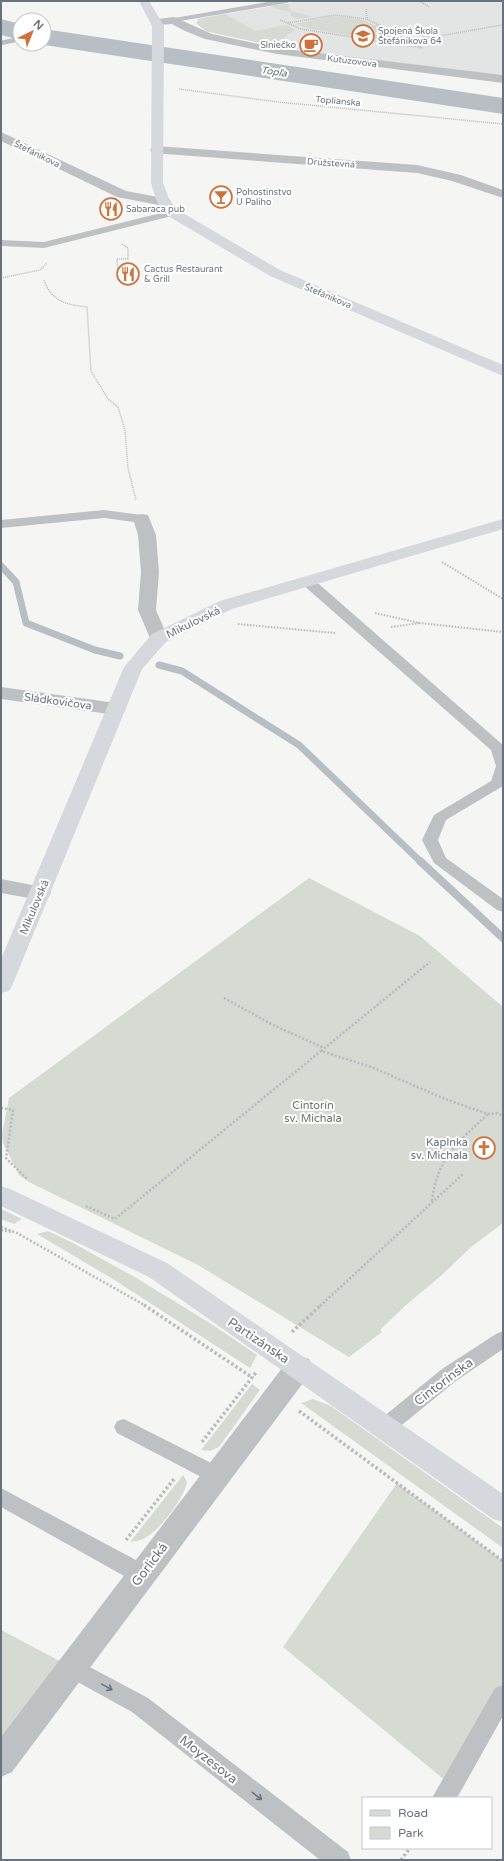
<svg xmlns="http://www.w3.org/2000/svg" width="504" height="1861" viewBox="0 0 504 1861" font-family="'Varela Round',sans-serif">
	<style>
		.built { fill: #e3e5e4 }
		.green { fill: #d5dad3 }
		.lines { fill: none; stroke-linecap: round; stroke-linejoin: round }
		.stream-far2 { stroke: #b7bfc5; stroke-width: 4.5 }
		.stream-far1 { stroke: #b7bfc5; stroke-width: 7 }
		.stream { stroke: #b7bfc5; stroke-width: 8 }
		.river { fill: #b7bfc5; fill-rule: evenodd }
		.path-far3 { stroke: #b8babd; stroke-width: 1.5; stroke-dasharray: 1 1; stroke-linecap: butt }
		.path-far2 { stroke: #b8babd; stroke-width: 2; stroke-dasharray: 1.5 1.5; stroke-linecap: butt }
		.path-far1 { stroke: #b8babd; stroke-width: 2.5; stroke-dasharray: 2 2; stroke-linecap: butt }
		.path { stroke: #b8babd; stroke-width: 3.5; stroke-dasharray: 2.5 2.5; stroke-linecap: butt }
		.lane { fill: #bec1c4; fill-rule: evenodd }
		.street { fill: #bec1c4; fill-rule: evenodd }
		.secondary { fill: #d5d8dc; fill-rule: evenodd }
		.oneway { stroke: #697380 }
		.labels { text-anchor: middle; stroke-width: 4; stroke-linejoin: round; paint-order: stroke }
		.far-poi-label { font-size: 9px; fill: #697380; stroke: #fff; text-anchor: start }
		.far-street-label { font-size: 9px; fill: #697380; stroke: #fff }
		.far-water-label { font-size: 10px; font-style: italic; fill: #64737d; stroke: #fff }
		.street-label { font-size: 11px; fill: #697380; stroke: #fff }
		.park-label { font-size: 11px; fill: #687867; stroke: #fff }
		.poi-label { font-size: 11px; fill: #697380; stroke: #fff; text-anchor: end }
		.near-street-label { font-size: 13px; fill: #697380; stroke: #fff }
	</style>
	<rect width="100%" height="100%" fill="#f5f6f3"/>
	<!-- built -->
	<path class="built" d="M301,1h202v74l-180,-21 -53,-9 -56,-12 -8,-2 -10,-8 3,-3 -2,-1z"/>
	<!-- green -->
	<path class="green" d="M282,4h7v4l3,3 21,6 -16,2 -6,-3v-4l-11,-2 -9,-4z
		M225,14l30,17 32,-6 8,5 -8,5 -5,6 -12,4 -56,-12 -8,-2 -10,-8 3,-3 -2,-1z
		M333,16l32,4 11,6 -22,10 -43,-7 -16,-5z
		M378,27l8,4 3,-1 19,11 -10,2 -41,-7z
		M309,878l111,58 83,71v216l-32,24 -29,28 -37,31 -25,24 2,2 -33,25 -151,-92 -169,-83 -10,-7 -16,-32 -1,-8 7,-37z
		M1,1209l21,10 -8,5 -13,-5z
		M48,1231l25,12 65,36 75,46 44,30 -7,13 -137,-89 -76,-45z
		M252,1384l8,6 -41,57 -9,4 -9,-1z
		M313,1399l18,7 172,122v20l-202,-145z
		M183,1475l4,7c-3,16 -25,45 -39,54 -5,4 -11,5 -18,6z
		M397,1483l106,78v134l-51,91 -169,-139z
		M1,1630l72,38 -72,94z"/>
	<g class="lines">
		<!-- stream-far2 -->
		<path class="stream-far2" d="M1,43l19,-4"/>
		<!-- stream-far1 -->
		<path class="stream-far1" d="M1,566l15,16 10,41 69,27 25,6
			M159,665l23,6 117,74 122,117"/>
		<!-- stream -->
		<path class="stream" d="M420,861l83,77"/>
		<!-- river -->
		<path class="river" d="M1,19l19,5v16l-19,-5z
			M44,29l459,69v16l-459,-69 -3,-1h3z"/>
		<!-- path-far3 -->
		<path class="path-far3" d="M420,1l9,6
			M366,9l1,10
			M280,20l21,9 122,19
			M288,23l47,-8 32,4 54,28
			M395,29l19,3
			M417,32l4,1h-8z
			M420,34l7,4
			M353,37l27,-12
			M399,43l103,-18
			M179,89l99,13 225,22
			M122,244l6,4v11h-11l1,14h4
			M1,278l39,-8 7,-7
			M44,280c7,21 23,25 43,27l4,64 17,28 10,8 7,23 3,38 8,32"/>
		<!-- path-far2 -->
		<path class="path-far2" d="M442,562l61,37
			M375,613l45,10 83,9
			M238,624l97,9
			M391,627l29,-4"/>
		<!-- path-far1 -->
		<path class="path-far1" d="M224,998l49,27 51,23
			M321,1051l109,-89
			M1,1108l12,2 -7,48 21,21
			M432,1201c5,-43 26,-59 56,-87
			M86,1206l29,13 206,-168 53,17 71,31 43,15 9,-1 6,3
			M1,1227l16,6 129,73
			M1,1230l11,2
			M320,1306l143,-132"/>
		<!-- path -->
		<path class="path" d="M144,1305l109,73
			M292,1332l29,-27
			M299,1411l204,150
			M202,1442l55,-71
			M126,1540l48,-61
			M401,1860l9,-12"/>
		<!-- lane -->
		<path class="lane" d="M273,1h18l-4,2 -113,19 -4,-2 4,-2z
			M173,210l5,3 -2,2 -132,33 -43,-2v-6l43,2z
			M104,510l38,5 4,1 2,3 -2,3 -4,1 -38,-5 -103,10v-8z
			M307,577l5,1 191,167v41l-57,34 -8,20 8,18 57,41v13l-6,-2 -63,-47 -12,-23 12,-25 57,-34 5,-15 -5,-16 -189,-166 -1,-3 1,-3z
			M503,1331v18l-47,32 -64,52 -7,2 -7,-2 -3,-6 3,-6 64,-52 54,-35z
			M124,1419l99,50 3,6 -3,6 -7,2 -7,-2 -92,-48 -3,-6 3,-6z
			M1,1488l148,79 3,7 -3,7 -8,2 -8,-2 -132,-74z
			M73,1658l75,40 200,154 3,8h-31l-188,-148 -67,-37 -3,-7 3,-7z
			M503,1685v31l-46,82h-25l63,-110z"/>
		<!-- street -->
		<path class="street" d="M174,17l38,17 65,14 226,27v8l-226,-29 -72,-15 -20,-8 -13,-7 -15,1 -6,-3 6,-3z
			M1,132l125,59 43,8 2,3 -2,3 -5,1 -47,-9 -116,-56z
			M156,146l261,19 44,10 42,15v8l-51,-17 -35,-8 -265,-20 -2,-3 2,-3z
			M142,514l6,1 8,20 3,37 -3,38 12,28 -2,4 -7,2 -7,-2 -2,-4 -12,-28 3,-38 -3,-37 -5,-16 3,-4z
			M1,687l115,16 7,2 3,4 -3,4 -7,2 -115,-16z
			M1,879l47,9 3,5 -3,5 -8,2 -39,-7z
			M299,1356l10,3 4,8 -4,8 -297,397 -11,5v-40l288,-378z"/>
		<!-- secondary -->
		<path class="secondary" d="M139,1h10l15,25 -1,157 7,18 8,9 102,60 223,95v11l-233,-100 -102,-60 -11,-14 -6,-19 1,-157z
			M503,519v10l-271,80 -66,33 -24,27 -130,317 -3,5 -8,2v-34l123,-292 28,-33 68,-33z
			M1,1186l9,3 157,74 336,231v28l-10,-3 -344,-242 -148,-71z"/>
	</g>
	<!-- one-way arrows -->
	<defs><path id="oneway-shaft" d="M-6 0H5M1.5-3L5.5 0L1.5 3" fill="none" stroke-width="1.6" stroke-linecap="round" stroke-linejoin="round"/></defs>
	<g class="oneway">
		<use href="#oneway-shaft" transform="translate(107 1687) rotate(29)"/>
		<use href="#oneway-shaft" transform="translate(257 1796) rotate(38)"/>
	</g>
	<!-- icons -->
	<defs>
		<g id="school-ring" transform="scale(1.15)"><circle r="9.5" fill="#fff" stroke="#cd723c" stroke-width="1.5"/><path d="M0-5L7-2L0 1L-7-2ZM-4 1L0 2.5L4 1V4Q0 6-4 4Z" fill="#cd723c"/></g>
		<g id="cafe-ring" transform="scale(1.15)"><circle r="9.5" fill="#fff" stroke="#cd723c" stroke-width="1.5"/><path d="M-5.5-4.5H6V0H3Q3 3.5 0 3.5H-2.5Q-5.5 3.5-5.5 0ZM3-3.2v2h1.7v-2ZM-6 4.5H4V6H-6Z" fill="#cd723c"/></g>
		<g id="bar-ring" transform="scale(1.15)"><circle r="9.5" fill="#fff" stroke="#cd723c" stroke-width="1.5"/><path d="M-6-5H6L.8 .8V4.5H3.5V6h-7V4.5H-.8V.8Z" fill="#cd723c"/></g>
		<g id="restaurant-ring" transform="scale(1.15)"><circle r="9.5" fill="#fff" stroke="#cd723c" stroke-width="1.5"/><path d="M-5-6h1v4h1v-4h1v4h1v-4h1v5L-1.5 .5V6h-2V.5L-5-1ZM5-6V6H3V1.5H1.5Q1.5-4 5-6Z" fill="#cd723c"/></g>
		<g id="church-ring" transform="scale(1.15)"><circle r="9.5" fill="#fff" stroke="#cd723c" stroke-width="1.5"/><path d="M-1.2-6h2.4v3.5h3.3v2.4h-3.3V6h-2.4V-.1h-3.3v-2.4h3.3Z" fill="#cd723c"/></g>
	</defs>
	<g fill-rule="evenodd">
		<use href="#school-ring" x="363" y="36"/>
		<use href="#cafe-ring" x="311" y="45"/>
		<use href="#bar-ring" x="221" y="197"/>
		<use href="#restaurant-ring" x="111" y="209"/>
		<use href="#restaurant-ring" x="128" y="274"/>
		<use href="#church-ring" x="484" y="1148"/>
	</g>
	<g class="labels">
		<!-- far-poi labels -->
		<g class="far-poi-label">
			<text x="378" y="34">Spojená Škola<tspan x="378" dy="10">Štefánikova 64</tspan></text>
			<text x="296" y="48" text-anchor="end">Slniečko</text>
			<text x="236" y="195">Pohostinstvo<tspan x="236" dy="10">U Paliho</tspan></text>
			<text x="126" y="212">Sabaraca pub</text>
			<text x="144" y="272">Cactus Restaurant<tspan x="144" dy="10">&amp; Grill</tspan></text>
		</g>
		<!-- far-street labels -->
		<g class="far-street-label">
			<text transform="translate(352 61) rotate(7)" y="3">Kutuzovova</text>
			<text transform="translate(338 101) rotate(5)" y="3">Toplianska</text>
			<text transform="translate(37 154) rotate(26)" y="3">Štefánikova</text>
			<text transform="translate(331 163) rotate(4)" y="3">Družstevná</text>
			<text transform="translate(328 296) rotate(23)" y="3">Štefánikova</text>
		</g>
		<!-- far-water labels -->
		<g class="far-water-label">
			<text transform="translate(274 71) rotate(9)" y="4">Topľa</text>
		</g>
		<!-- street labels -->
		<g class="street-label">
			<text transform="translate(193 622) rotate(-26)" y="4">Mikulovská</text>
			<text transform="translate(58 701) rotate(8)" y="4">Sládkovičova</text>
			<text transform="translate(34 907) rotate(-67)" y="4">Mikulovská</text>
		</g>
		<!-- park labels -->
		<g class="park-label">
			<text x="313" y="1109">Cintorín<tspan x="313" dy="13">sv. Michala</tspan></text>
		</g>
		<!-- poi labels -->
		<g class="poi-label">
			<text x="468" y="1146">Kaplnka<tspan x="468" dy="13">sv. Michala</tspan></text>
		</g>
		<!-- near-street labels -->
		<g class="near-street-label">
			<text transform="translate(259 1340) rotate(34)" y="5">Partizánska</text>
			<text transform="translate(443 1381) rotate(-37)" y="5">Cintorínska</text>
			<text transform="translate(149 1564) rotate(-53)" y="5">Gorlická</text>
			<text transform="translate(209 1759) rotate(38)" y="5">Moyzesova</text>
		</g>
	</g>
	<!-- border -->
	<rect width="504" height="1861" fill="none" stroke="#697380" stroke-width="4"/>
	<!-- legend -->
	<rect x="362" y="1797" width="130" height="52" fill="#ffffff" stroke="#c3c7cc"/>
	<rect x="370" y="1810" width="20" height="6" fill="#d5d8dc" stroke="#c3c7cc"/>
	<text x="398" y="1817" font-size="12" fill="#697380">Road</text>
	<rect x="370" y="1827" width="20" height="12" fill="#d5dad3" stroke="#c3c7cc"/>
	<text x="398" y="1837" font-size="12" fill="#697380">Park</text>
	<!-- north arrow -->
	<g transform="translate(32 32) rotate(43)"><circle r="19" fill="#ffffff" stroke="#c3c7cc"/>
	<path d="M0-3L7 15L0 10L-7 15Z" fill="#cd723c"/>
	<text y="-6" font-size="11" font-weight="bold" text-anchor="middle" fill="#697380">N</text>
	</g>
</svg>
